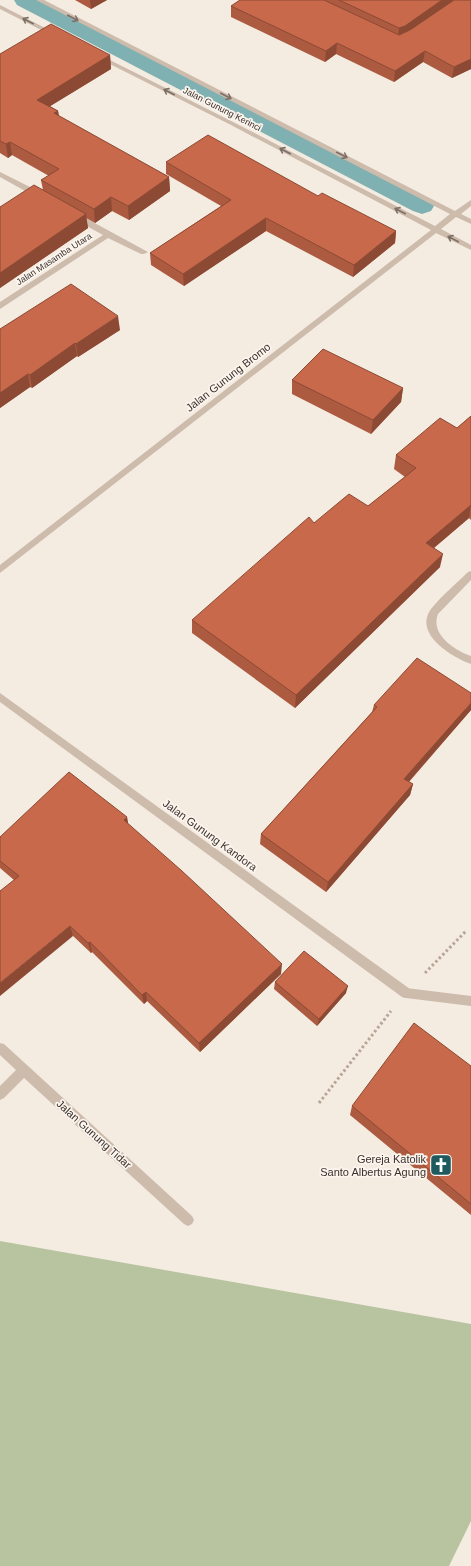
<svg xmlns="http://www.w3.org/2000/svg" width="471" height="1566" viewBox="0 0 471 1566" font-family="Helvetica,sans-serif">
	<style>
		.green { fill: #b8c4a0 }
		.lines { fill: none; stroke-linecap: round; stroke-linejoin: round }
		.canal { fill: #7fb0b2; fill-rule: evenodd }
		.path { stroke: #b9a596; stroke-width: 3; stroke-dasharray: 2.5 2.5; stroke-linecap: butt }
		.service { fill: #cdbbac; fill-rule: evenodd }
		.minor { fill: #cdbbac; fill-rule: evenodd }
		.wall { fill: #ac5a40 }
		.shaded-wall { fill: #8c4a34 }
		.building { fill: #c8694b; stroke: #8c4a34 }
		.oneway { stroke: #7d6f65 }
		.labels { text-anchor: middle; stroke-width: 3.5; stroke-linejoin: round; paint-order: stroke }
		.far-street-label { font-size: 9px; fill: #3b302b; stroke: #fbf5ee }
		.street-label { font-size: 11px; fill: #3b302b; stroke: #fbf5ee }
		.poi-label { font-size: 11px; fill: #3b302b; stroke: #fbf5ee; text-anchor: end }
	</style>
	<rect width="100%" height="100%" fill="#f4ebe1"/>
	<!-- green -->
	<path class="green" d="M0,1241l471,83v197l-22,45h-449z"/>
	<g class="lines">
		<!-- canal -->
		<path class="canal" d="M14,0h27l390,201 3,5 -3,5 -9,3 -9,-3 -396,-206z"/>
		<!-- path -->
		<path class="path" d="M425,973l41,-42
			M319,1103l72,-92"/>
		<!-- service -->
		<path class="service" d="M406,988l65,8v10l-65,-8 -4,-1 -1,-4 1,-4z"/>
		<!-- minor -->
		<path class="minor" d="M36,0h8l411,211 16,-11v6l-10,8 10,5v5l-15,-7 -15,12 30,16v5l-35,-17 -436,340v-8l431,-335 -200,-105 -135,-68v-2h4l135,68 200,103 15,-12z
			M0,5l57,29 1,1 -5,1 -53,-27z
			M0,172l42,21 1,2 -4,2h-3l-36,-20z
			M72,214h6l70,38 -4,2h-3l-33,-16 -108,71v-7l103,-67 -31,-17z
			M471,571v9l-33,34c-8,20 16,36 33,42v8c-19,-7 -58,-30 -40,-55 10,-13 25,-25 37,-37z
			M0,693l410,296 1,4 -1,4 -4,1 -4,-1 -402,-295z
			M0,1043l4,1 188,172 2,4 -2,4 -4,2 -4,-2 -160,-146 -20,20 -4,2v-14l16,-16 -16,-15z"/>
	</g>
	<!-- wall -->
	<path class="wall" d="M75,0h32l-16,9z
		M240,0h231v69l-19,9 -29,-16 -29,20 -58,-28 -11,8 -94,-45v-11z
		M0,54l110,1 1,14 -61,37 8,5 1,5 110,61 1,14 -41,29 -17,-9 -17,12 -9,-5 2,10 -88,60v-81l43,-17 -2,-10 8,-4 -37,-21 -4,3 -8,-5z
		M166,162l152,34 78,35 -1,12 -42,34 -87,-46 -82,55 -33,-21 -1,-12 71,-47 -55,-32z
		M0,329l120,1 -42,27 -1,-1 -45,32 -2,-1 -30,21z
		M292,380l111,8 -2,14 -30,32 -79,-40z
		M471,416v104l-2,-2 -35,30 6,19 -145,141 -103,-75v-13l122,-97 54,-17 37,-29 -11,-8 2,-14 61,-27z
		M374,705l97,5 -62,72 4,2 -3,11 -84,97 -66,-48 1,-10 111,-122z
		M127,817l1,7 153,150 -81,78 -53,-51 -3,3 -52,-52 -1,1 -77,-73 -14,-12v-31z
		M275,982l71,11 -29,33 -43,-37z
		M471,1066v149l-121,-100 2,-9z"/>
	<!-- shaded-wall -->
	<path class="shaded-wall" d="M90,0h17l-16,9z
		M442,0h15l-59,38 1,-10z
		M337,43l-1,11 -11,8 1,-11z
		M425,51l-2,11 -29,20 1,-11z
		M110,55l1,14 -72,44 -2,-13z
		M471,59v10l-19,9 2,-11z
		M58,111l2,13 -6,-11z
		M10,142l2,13 -4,3 -2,-14z
		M169,177l1,14 -41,29 -1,-14z
		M111,197l1,14 -17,12 -1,-14z
		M86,214l2,14 -88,60v-15z
		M266,218v13l-82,55 -1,-12z
		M396,231l-1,12 -42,34 1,-12z
		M118,316l2,14 -42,27 -2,-13z
		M75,343l2,13 -45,32 -2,-13z
		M28,374l2,13 -30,21v-15z
		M403,388l-2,14 -30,32 2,-14z
		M471,505l-2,13 -46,39 3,-14z
		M443,554l-3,13 -145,141 1,-13z
		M471,703v7l-69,79 2,-10z
		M413,784l-3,11 -84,97 2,-10z
		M127,817l2,12 -5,-9z
		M70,926l3,10 -73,60v-13z
		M90,942l2,10 -1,1 -3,-10z
		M282,964l-1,10 -81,78 -1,-9z
		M348,986l-2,7 -29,33 2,-7z
		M146,992l1,9 -3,3 -2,-9z"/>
	<!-- building -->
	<path class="building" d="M240,0h84l75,35 11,-5 44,-30h17v59l-17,8 -29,-16 -30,20 -58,-28 -11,8 -95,-45z
		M339,0h103l-37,26 -6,2z
		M51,24l59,31 -73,45 21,11 -4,2 115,64 -41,29 -17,-9 -17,12 -53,-29 18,-11 -49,-27 -4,2 -6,-3v-87z
		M208,135l110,61 4,-3 74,38 -42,34 -88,-47 -83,56 -33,-21 81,-53 -65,-38z
		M34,185l52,29 -86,59v-66z
		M71,284l47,32 -42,28 -1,-1 -45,32 -2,-1 -28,19v-64z
		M323,349l80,39 -30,32 -81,-40z
		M471,416v89l-45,38 17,11 -147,141 -104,-75 117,-103 5,6 35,-29 19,12 48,-38 -20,-13 44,-37 17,10z
		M417,658l54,35v10l-67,76 9,5 -85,98 -67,-48 116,-127 -3,-2z
		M69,772l58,45 -3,3 58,51 100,93 -83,79 -53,-51 -4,3 -52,-53 -2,1 -18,-17 -70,57v-92l19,-15 -19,-15v-24z
		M304,951l44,35 -29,33 -44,-37z
		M414,1023l57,43v138l-119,-98z"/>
	<!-- one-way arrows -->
	<defs><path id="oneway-shaft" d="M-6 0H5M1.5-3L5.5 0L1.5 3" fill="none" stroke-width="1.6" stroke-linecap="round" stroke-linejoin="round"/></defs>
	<g class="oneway">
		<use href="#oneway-shaft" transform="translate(73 18) rotate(27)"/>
		<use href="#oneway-shaft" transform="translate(28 21) rotate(-153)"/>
		<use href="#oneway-shaft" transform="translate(169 92) rotate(-153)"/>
		<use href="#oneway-shaft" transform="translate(226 96) rotate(27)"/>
		<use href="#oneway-shaft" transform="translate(285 151) rotate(-153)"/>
		<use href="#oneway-shaft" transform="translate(342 155) rotate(27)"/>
		<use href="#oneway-shaft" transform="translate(400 211) rotate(-153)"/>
		<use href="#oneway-shaft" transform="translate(453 239) rotate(-152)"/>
	</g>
	<!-- icons -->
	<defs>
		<g id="church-square" transform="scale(1.15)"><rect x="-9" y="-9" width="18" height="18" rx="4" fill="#1f5a5e" stroke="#fbf5ee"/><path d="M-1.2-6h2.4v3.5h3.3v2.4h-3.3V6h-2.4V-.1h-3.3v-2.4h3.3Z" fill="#fff"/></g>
	</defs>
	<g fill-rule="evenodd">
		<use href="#church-square" x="441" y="1165"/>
	</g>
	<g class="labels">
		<!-- far-street labels -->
		<g class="far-street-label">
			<text transform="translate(222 109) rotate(27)" y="3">Jalan Gunung Kerinci</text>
			<text transform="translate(54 259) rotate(-33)" y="3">Jalan Masamba Utara</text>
		</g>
		<!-- street labels -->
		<g class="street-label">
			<text transform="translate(228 377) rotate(-38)" y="4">Jalan Gunung Bromo</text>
			<text transform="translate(210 835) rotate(36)" y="4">Jalan Gunung Kandora</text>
			<text transform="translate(94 1134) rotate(42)" y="4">Jalan Gunung Tidar</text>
		</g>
		<!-- poi labels -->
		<g class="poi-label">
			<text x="426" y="1163">Gereja Katolik<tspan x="426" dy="13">Santo Albertus Agung</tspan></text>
		</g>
	</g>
</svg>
